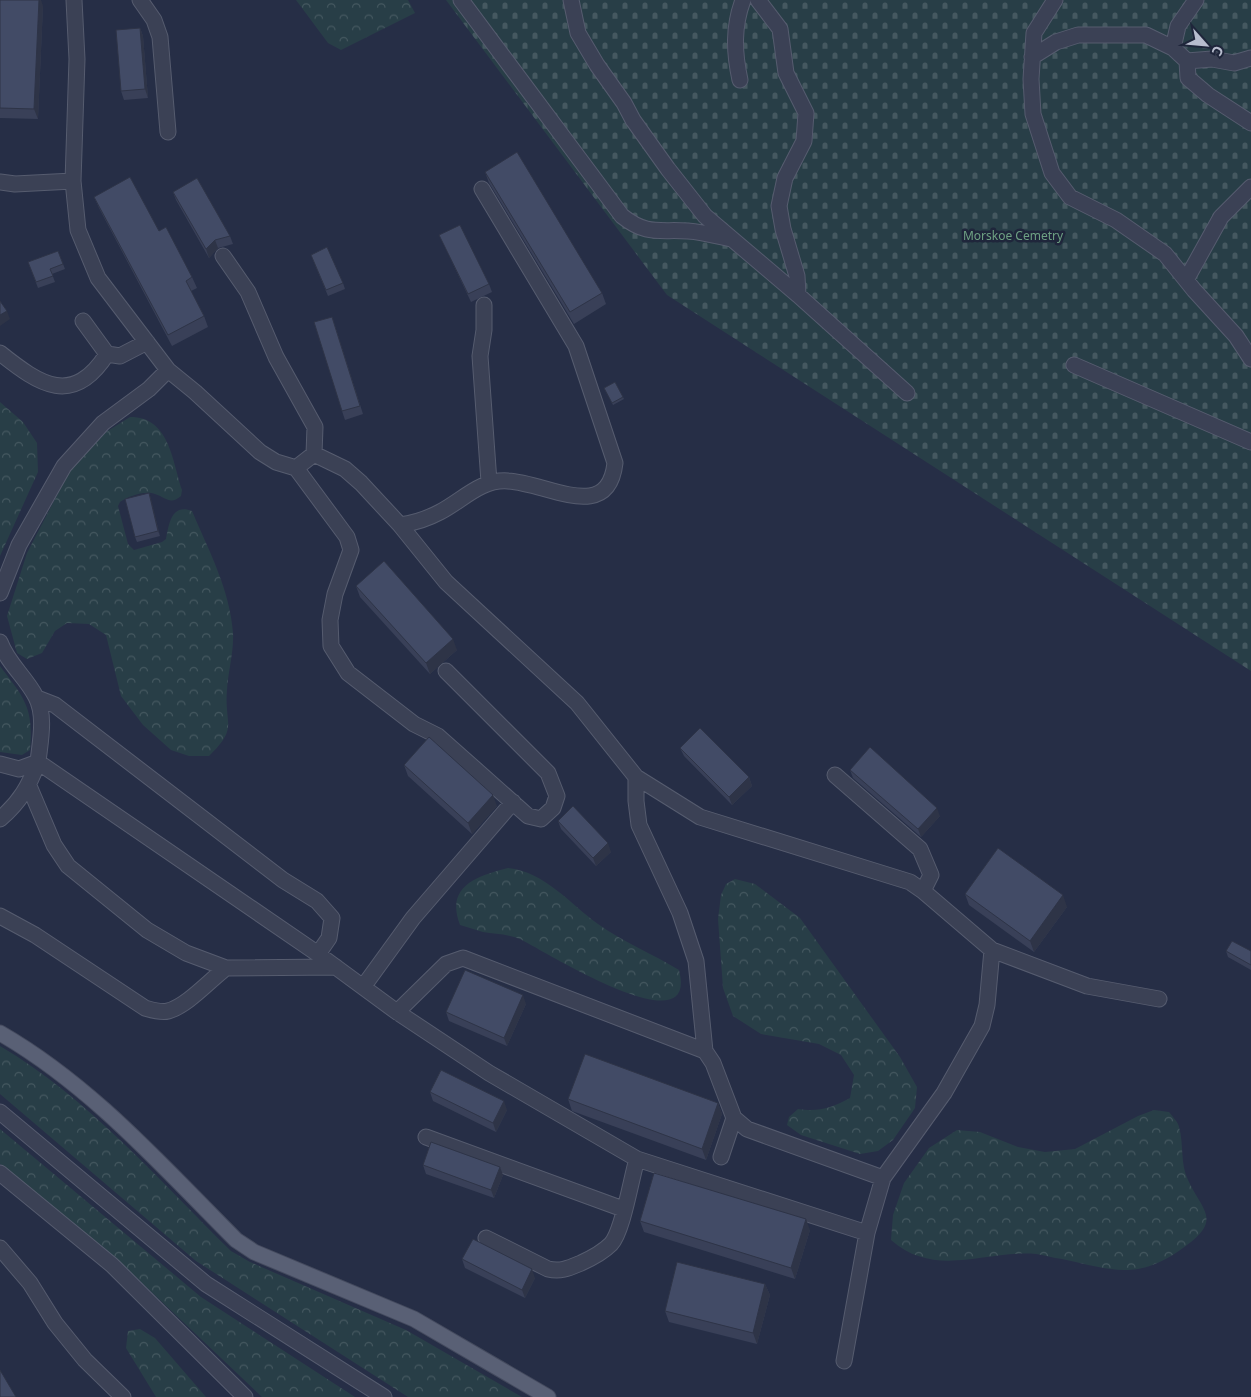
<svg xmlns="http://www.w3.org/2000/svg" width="1251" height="1397" viewBox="0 0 1251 1397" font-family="'Noto Sans',sans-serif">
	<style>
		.forest { fill: url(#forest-crowns) }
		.cemetery { fill: url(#cemetery-stones) }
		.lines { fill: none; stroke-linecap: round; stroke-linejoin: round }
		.minor-casing { stroke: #565c6f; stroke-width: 17 }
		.major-casing { stroke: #444a5e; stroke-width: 17 }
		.minor { stroke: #3b4155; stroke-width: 15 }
		.major { stroke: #596075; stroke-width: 15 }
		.wall { fill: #394058 }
		.shaded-wall { fill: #2e3447 }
		.building { fill: #424b66; stroke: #2e3447 }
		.labels { text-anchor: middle; stroke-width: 5; stroke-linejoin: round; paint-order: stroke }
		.park-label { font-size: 12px; fill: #6ea183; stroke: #1f263b }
	</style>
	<defs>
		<pattern id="forest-crowns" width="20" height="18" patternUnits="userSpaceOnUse" patternTransform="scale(1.25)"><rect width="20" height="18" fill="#283e47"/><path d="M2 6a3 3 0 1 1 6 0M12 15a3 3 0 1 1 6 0" fill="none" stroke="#455860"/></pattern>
		<pattern id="cemetery-stones" width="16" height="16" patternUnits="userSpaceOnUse" patternTransform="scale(1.25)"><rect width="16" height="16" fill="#283e47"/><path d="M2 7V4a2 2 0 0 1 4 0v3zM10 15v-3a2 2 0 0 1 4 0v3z" fill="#455860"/></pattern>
	</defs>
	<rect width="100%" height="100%" fill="#262e46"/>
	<!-- forest -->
	<path class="forest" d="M296,0h112l7,13 -74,37 -13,-7z
		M0,402l23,20 14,21 1,29 -38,84z
		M130,417c39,0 42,42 52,73l-1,6c-11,9 -14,2 -26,-2 -9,-4 -27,2 -35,8l-2,4 10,38 6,6 28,-8 4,-3c3,-14 5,-36 26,-28 17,40 38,79 41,122 1,19 -5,39 -6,57 -3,35 12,37 -18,66h-20l-18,-6 -28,-25 -22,-29 -15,-61 -17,-11 -22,-1 -12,8 -13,22 -15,6 -10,-6 -10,-37 20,-63 42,-81 37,-40z
		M0,666c24,32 34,41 30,84l-8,5 -22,-3z
		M508,868c37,4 61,35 90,56 25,18 55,30 81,46 21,80 -138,-21 -159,-31 -12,-5 -25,-5 -37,-7 -8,-2 -15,-5 -23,-7 -15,-39 17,-49 48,-57z
		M735,879l20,5 45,34 100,139 17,30 -2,21 -22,32 -15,11 -18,3 -59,-19 -14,-10 2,-8 9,-8c21,3 33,-1 52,-11l4,-23 -13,-20 -22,-11 -58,-10 -28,-18 -10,-28 -5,-69 3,-24 5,-11z
		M0,1046c88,52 158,133 231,205l19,11 156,68 116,67h-114l-212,-136 -196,-167z
		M1154,1110l15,2c3,4 9,10 10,15 5,17 1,37 9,53 15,32 35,40 -5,68 -46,33 -70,22 -121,11 -9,-1 -18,-4 -26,-5 -51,-4 -101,25 -145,-14l2,-25 11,-32 25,-35 28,-18 23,2 38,15 27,5 30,-3 63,-33z
		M0,1129l201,168 154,100h-93l-140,-133 -122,-100z
		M140,1329l15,9 51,59h-50l-30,-49 2,-17z"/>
	<!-- cemetery -->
	<path class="cemetery" d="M446,0h805v671l-584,-376z"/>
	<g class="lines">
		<!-- minor casing -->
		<g class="minor-casing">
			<path id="minor" d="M74,0l3,59 -4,122 5,49 20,48 70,92 27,22 65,60 16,10 20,6 51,69 4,13 -16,44 -5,26 1,26 17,27 66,51 24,12 90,80 13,3 12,-11 4,-12 -9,-23 -102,-102
				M140,0l14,20 6,17 8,95
				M461,0l161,216c25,20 38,13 66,15 15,1 29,5 43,8
				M571,0l7,33 19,32 27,38 9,17 35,49 37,47 93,79 -1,-19 -14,-47 -4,-23 6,-28 19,-37 2,-28 -20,-40 -6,-44 -22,-29
				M1055,0l-21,33 -3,46 2,35 19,59 18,24 46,23 49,34 29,36 42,46 15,23
				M1196,0l-18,26 -5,22 14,13 25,-2 22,4 17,-5
				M1032,57l24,-15 22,-7h68l27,13
				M1187,61l1,17 20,17 43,28
				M740,80c-6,-28 -7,-53 3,-80
				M0,182l15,2 58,-3
				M223,256l25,36 28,65 39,70 -1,27
				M1186,280l35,-63 30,-30
				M798,295l109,98
				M484,305v25l-4,26 9,126
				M83,321l24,33 13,2 27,-14
				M0,353c40,32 73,54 107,1
				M1074,365l177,77
				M296,468l18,-14 31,15 16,14 39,42c15,-2 27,-6 40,-13 23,-12 41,-33 68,-31 40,2 100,43 107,-18l-39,-117 -94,-157
				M400,525l46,57 131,121 59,74 64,40 210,65 13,9 69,59 95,36 72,13
				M0,593l19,-48 45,-79 39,-43 46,-34 19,-19
				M0,642c8,22 26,35 36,55 10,19 4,45 2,65l280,192 79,58 92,61 148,86 230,74
				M37,698l18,7 228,175 34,21 15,17 -3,20 -11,16
				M0,764l19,5 19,-7
				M835,775l85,74 11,26 -8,16
				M636,777v24l3,24 41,88 16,48 9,90
				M29,786l25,59 14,21 79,64 39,23 40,15 110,-1
				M0,819c20,-17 29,-33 38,-57
				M0,916l35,19 110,73c7,2 16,5 23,3 19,-5 42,-31 58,-43
				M363,987l50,-69 100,-116
				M397,1012l49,-48 17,-6 242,93 8,12 21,55 -13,39
				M0,1112l206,172 178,113
				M734,1118l13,11 136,49
				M426,1137l197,72
				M0,1173l112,92 133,132
				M486,1238l62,31c13,3 21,-1 33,-6 11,-5 21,-10 30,-19 12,-13 20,-65 26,-85
				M0,1248l30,35 25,40 30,37 38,37
				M844,1361l23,-128 16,-55 61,-85 38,-67 5,-21 5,-55"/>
		</g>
		<!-- major casing -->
		<g class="major-casing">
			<path id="major" d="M0,1033c92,53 162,133 236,207l18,12 160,67 134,78"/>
		</g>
		<!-- minor -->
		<use href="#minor" class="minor"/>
		<!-- major -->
		<use href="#major" class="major"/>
	</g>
	<!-- wall -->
	<path class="wall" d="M0,0l43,6 -5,113 -38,-1z
		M140,28l3,8 5,62 -24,2 -3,-9z
		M485,172l117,121 4,11 -32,20 -85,-141z
		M173,192l57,44 3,8 -15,4 -9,10 -33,-58z
		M94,197l65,34 33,46 5,11 -6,3 13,25 4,11 -36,19 -73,-138z
		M439,235l50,49 3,8 -21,10 -28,-59z
		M58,251l7,18 -13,5 3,8 -17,6 -10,-26z
		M311,255l32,28 2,6 -17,7z
		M332,317l31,97 -18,6 -3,-9z
		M604,388l19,9 1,2 -11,6z
		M149,493l11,43 -23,6 -2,-5z
		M356,586l101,64 -27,24 -70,-77z
		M680,748l69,29 3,9 -20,19 -48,-49z
		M404,765l93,41 -25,28 -64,-58z
		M850,770l90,46 -19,21 -68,-59z
		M558,821l53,31 -15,14 -35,-37z
		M965,894l102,13 -33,45 -65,-47z
		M1226,951h25v19l-23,-13z
		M526,1004l-19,42 -58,-25 -3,-9z
		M430,1092l77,18 -11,22 -63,-31z
		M568,1099l150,4 4,11 -16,46 -134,-49z
		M423,1165l80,10 -9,23 -68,-24z
		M640,1221l170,9 -15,49 -151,-47z
		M462,1259l73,19 -10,20 -60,-30z
		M765,1284l5,11 -13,49 -88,-22 -4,-11z"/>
	<!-- shaded-wall -->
	<path class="shaded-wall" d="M39,0h2l2,6 -5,113 -4,-10z
		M140,28l3,8 5,62 -3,-9z
		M215,240l3,8 -9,10 -3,-9z
		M7,311l3,8 -10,7v-11z
		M149,493l2,5 9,38 -2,-5z
		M453,639l4,11 -27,24 -4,-11z
		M749,777l3,9 -20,19 -3,-8z
		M493,795l4,11 -25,28 -4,-11z
		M937,808l3,8 -19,21 -3,-8z
		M608,843l3,9 -15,14 -3,-8z
		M1063,895l4,12 -33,45 -4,-11z
		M523,995l3,9 -19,42 -3,-8z
		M504,1101l3,9 -11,22 -3,-9z
		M718,1103l4,11 -16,46 -4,-11z
		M500,1167l3,8 -9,23 -3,-8z
		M806,1219l4,11 -15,49 -4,-11z
		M532,1269l3,9 -10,20 -3,-8z
		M765,1284l5,11 -13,49 -4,-11z"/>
	<!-- building -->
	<path class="building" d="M0,0h39l-5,109 -34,-1z
		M140,28l5,61 -24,2 -5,-61z
		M517,152l85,141 -32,19 -85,-140z
		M130,177l29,54 7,-4 26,50 -6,4 18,35 -36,19 -74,-138z
		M197,178l33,58 -15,4 -9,9 -33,-57z
		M460,225l29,59 -21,10 -29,-59z
		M327,247l16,36 -17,7 -15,-35z
		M58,251l5,13 -13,5 3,7 -17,6 -8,-20z
		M0,301l7,10 -7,4z
		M332,317l28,89 -18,5 -28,-89z
		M615,382l8,15 -11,6 -8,-15z
		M149,493l9,38 -23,6 -10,-38z
		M384,561l69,78 -27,24 -70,-77z
		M700,728l49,49 -20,20 -49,-49z
		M429,737l64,58 -25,28 -64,-58z
		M870,747l67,61 -19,21 -68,-59z
		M573,806l35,37 -15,15 -35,-37z
		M998,848l65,47 -33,46 -65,-47z
		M1232,941l19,10v14l-25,-14z
		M465,970l58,25 -19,43 -58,-26z
		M585,1054l133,49 -16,46 -134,-50z
		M441,1070l63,31 -11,22 -63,-31z
		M431,1142l69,25 -9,23 -68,-25z
		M654,1173l152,46 -15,49 -151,-47z
		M473,1239l59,30 -10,21 -60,-31z
		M677,1262l88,22 -12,49 -88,-22z
		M0,1370l16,27h-16z"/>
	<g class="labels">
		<!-- park labels -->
		<g class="park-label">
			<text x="1013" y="240">Morskoe Cemetry</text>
		</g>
	</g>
	<!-- north arrow -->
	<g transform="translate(1206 45) rotate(117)" stroke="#1f263b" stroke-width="4" paint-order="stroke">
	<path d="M0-4L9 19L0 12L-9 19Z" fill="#b8bdce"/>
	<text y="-8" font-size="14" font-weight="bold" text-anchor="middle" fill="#b8bdce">С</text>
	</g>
</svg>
